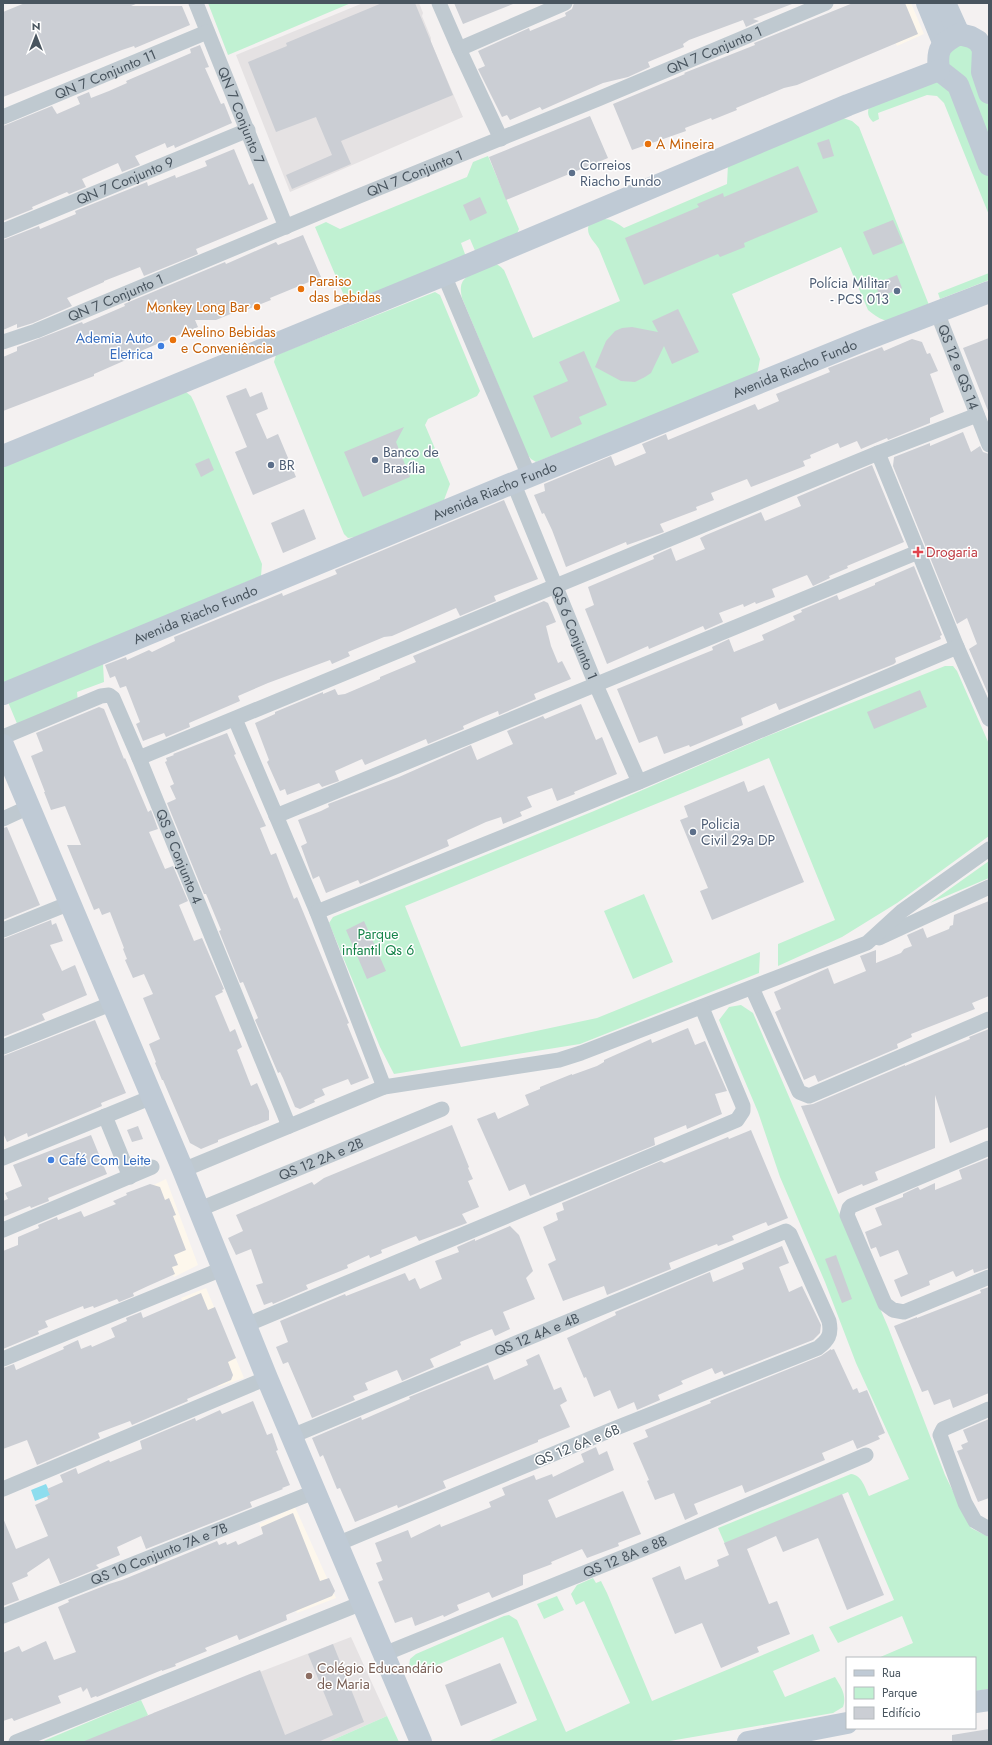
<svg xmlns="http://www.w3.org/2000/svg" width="992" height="1745" viewBox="0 0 992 1745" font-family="Jost,sans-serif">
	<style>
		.commercial { fill: #fdf7ec }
		.education { fill: #e5e2e3 }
		.green { fill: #c0f1d2 }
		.water { fill: #8dddee }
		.building { fill: #cbced4 }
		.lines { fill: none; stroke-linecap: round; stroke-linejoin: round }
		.street { stroke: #bfc9d0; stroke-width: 15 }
		.secondary { stroke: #bfcad5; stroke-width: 22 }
		.food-dot { fill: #e8710a; stroke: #fff; stroke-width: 1.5 }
		.service-dot { fill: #5c6f8a; stroke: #fff; stroke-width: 1.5 }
		.shop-dot { fill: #3f7fe0; stroke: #fff; stroke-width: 1.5 }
		.health-dot { fill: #e0444e; stroke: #fff; stroke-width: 1.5 }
		.education-dot { fill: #8d6e63; stroke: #fff; stroke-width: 1.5 }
		.labels { text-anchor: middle; stroke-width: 3; stroke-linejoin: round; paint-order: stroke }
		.street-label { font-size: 14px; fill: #49555f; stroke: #fff }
		.food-label { font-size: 14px; fill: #c56008; stroke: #fff; text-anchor: start }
		.service-label { font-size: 14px; fill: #4e5e75; stroke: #fff; text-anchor: start }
		.shop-label { font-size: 14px; fill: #366cbe; stroke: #fff; text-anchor: end }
		.health-label { font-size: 14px; fill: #be3a42; stroke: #fff; text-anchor: start }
		.park-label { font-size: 14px; fill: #16844a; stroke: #fff }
		.education-label { font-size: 14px; fill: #785e54; stroke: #fff; text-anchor: start }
	</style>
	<rect width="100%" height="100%" fill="#f4f1f1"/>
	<!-- commercial -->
	<path class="commercial" d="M878,3h33l13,31 -27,12z
		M166,1179l32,86 -24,12 -35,-85z
		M206,1288l38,90 -26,9 -37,-89z
		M295,1507l41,91 -39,15 -38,-89z"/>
	<!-- education -->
	<path class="education" d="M363,3h56l4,10 -1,3 9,22v4l32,75 -173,75 -54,-137z
		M351,1637l36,79 -59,26h-163l-12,-29z"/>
	<!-- green -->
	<path class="green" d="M208,3h143l-123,52z
		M956,44l15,2 18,57v43l-41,-79v-16z
		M939,80l10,6 17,33 23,57v39l-45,-112 -7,-7 -10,-1 -49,18 1,6 -6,3c-5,-5 -6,-9 -4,-15z
		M843,118l9,3 7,6 70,178c-11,5 -34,18 -45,15 -6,-2 -11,-6 -16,-10l-27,-63 -109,47 28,65 -2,11 -2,4 -220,88 -5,-3 -4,-5 -65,-156c-1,-5 -2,-11 0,-15 2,-7 24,-19 32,-19 4,0 7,3 10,6l29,68 87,-37 -21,-52c-6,-10 -15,-15 -9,-27 16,-5 20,-4 34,6l103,-44 1,-20z
		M488,156l31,73 -3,7 -40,17 -6,-14 -9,4 5,14 -112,46 -9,-5 -30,-71 11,-5 14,7 127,-52 6,-15z
		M989,273v7l-49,19 -2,-6z
		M435,292l5,3 40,96 -3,5 -49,23 -3,6 25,59 -6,16 -89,37 -7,1 -4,-4 -70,-172 2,-7z
		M186,392l5,4 3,6 68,162 -1,12 -258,108v-217l170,-72z
		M103,664l1,18 -27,10 1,10 -60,24 -10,-24z
		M945,666h8l4,5 32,73v92l-92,67 -55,34 -64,29v-22l57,-24 -66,-162 -364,148 56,141 136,-29 163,-66 -1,21 -179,71 -186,30 -14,-27 -51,-124 4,-6 261,-106 171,-74z
		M989,861v17l-59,25z
		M644,894l29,68 -40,17 -29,-68z
		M741,1005l12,8 135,314 57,148 26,53 18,9v152l-14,2v-33h-97l35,-15 -11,-27 -64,27 -9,-16 65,-27 -46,-108 -123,52 -7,-16 133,-54c11,1 14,14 18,22l40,-17 -53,-116 -31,-81 -45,-105 -22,-65 -39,-92 10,-13z
		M593,1578l3,5 5,-2 6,12 45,108 161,-67 7,17 -47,20 12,26 50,-20c6,10 12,18 8,30l-10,6 -169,29h-177l50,-22 -34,-83 -82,35 -8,-1 -4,-5 1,-7 6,-5 88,-38 5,-1 8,5 49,112 64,-29 -46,-102 -8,4 -5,-11 6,-9z
		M557,1596l7,14 -20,9 -7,-15z
		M141,1700l7,15 -44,27h-63z
		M387,1716l12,26h-71z"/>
	<!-- water -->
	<path class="water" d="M46,1484l5,11 -16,6 -4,-11z"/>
	<!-- building -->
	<path class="building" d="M25,3h113l-7,3h51l8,19 -55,23 -1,-2 -12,4 -119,47v-85z
		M382,3h33l38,92 -112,46 10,23 -59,25 -6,-14 46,-20 -16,-38 -40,15 -28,-70 39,-16 -1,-3z
		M454,3h59v1l-50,20z
		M574,3h218v1l-39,15 6,2 -13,6 -3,-7 -54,20 -6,4 1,3 -36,15 2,5 -22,10 -25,6 -61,27 -2,-3 -30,13 -3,-5 -5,2 -24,-48 7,-3 -7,-15 51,-23 1,3 36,-15 -1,-3 7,-4z
		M853,3h52l13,31 -121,51 -13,3 -48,20 1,2 -25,10 -1,-2 -26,10 1,3 -54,19 -19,-46 72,-30 -1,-1 71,-28 -1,-2z
		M200,45l9,22 -4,1 16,36 3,-1 8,20 -57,25 -1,-3 -7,3 -2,-5 -30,13 5,9 -18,7 -4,-9 -36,16 4,8 -17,7 -2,-2 -35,15 1,2 -30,12v-95l49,-20 5,8 23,-10 -3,-7 12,-5 2,6 18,-7 18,-8 -1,-2 65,-28 -1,-4z
		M590,116l18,42 -102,42 -17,-43z
		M829,139l5,17 -11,3 -6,-16z
		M234,149l15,36 4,-2 15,36 -72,30 2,5 -54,22 -4,-9 -36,14v1l-37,16 5,8 -39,17 -16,5v-4l-14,6v-90l36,-14 1,3 36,-15 -1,-3 72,-29 1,4 27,-11 1,3 31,-12 -2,-5z
		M798,166l20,46 -74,31 1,4 -25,10 -2,-3 -74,31 -19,-47 74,-31 -2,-3 26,-11 1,4z
		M480,197l7,16 -17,8 -7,-16z
		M893,220l10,23 -30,12 -10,-23z
		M303,235l18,42 -51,21 1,2 -25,10 -1,-2 -29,12h-21l3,7 -55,23 1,2 -50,22v2l-91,35v-54l14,-6v-4l65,-25 1,2 42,-18 -1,-2 101,-42 1,2 50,-22 2,3z
		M897,275l5,13 -22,9 -5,-13z
		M678,309l21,43 -27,12 -8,-18 -13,27 -6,4 -10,5 -14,-1 -26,-14 11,-26 9,-10 7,-3 10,-1 26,5 -6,-11z
		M989,338v73h-1l-25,-63z
		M912,339l10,3 5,12 3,-1 8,18 -8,3 14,38 -14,6v5l-42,17 -1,-2 -26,11 -4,-8 -17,7 -2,-5 -28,12 1,3 -8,3 2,5 -54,21 -4,-8 -36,14 3,7 -18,7 1,3 -37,14 4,8 -37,13 -1,-3 -60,25 -14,-37 -8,-17 -2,1 -8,-19 11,-4 -1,-7 67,-28 4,10 31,-13 -4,-9 24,-10 2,6 87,-36 3,6 21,-9 -3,-7 54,-22 -2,-4 54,-21 2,4z
		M584,351l23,54 -28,12 3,7 -31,14 -18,-42 35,-15 -9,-19z
		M246,388l4,9 12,-5 6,17 -12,5 11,25 11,-5 18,43 -43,18 -18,-43 12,-5 -21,-51z
		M404,427l-8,15 14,35 -47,20 -19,-45z
		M963,432l8,20 9,-6 3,6 6,2v242l-20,-47 8,-5 -10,-26 -10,6 -64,-158 1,-9 36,-14v3z
		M209,458l5,12 -13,7 -6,-13z
		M872,465l32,77 -57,24 1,2 -19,8 1,2 -17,8 -6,-11 -35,14 3,8 -19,7 -1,-2 -11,5 -1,-3 -24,9 4,9 -18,8 -2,-4 -54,23 -1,-3 -41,18 -22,-55 9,-4 -6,-18 66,-28 -1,-3 18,-8 5,13 29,-12 -5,-11 6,-3 55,-23 4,9 36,-15 -4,-9z
		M504,500l34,79 -44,17 2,5 -36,15 -4,-8 -64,28 -8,1 -36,15 2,4 -18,8 -2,-4 -62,23 -30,13 2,5 -51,22 1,4 -24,10 -2,-4 -21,8 -7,-17 4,-2 -14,-36 -6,2 -5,-12 -5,2 -5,-13 21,-8 1,3 22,-10 3,2 23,-11 -1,-4 108,-44 1,3 54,-22 -2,-4z
		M304,509l12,30 -33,14 -12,-30z
		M914,566l28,69 -2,1 1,3 -46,19 1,4 -2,2 -115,46 -3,-7 -35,15 2,7 -53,22 -1,-2 -25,9 -7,-18 -18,7 -22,-54 96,-39 -1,-3 17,-8 5,13 30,-12 -2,-5 33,-15 -2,-4 9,-4 -1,-2 36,-15 2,5 36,-15v-2z
		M544,601l4,2 8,19 -10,4 5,20 7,17 4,-2 9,18 -37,15 2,5 -37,16 -1,-4 -17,7 -18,8 1,3 -36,15 -2,-5 -61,26 -3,-6 -27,12 4,10 -17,6 -3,-4 -32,12 -2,-6 -5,2 -13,-29 2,-2 -14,-37 20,-9v-2l48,-20v2l12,-5 3,6 7,-1 35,-15v-2l36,-15 -3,-6z
		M920,690l7,17 -53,22 -7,-17z
		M581,704l15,36 6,-3 15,37 -43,18 1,2 -18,7 -5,-13 -25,9 5,10 -12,5 2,4 -19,8 -2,-7 -15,5 -39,18 2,6 -89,38 -2,-4 -32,13 -7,-17 -6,3 -12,-33 6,-3 -9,-23 23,-9 8,-4 -1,-3 71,-27 72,-32 6,15 36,-16 -6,-13 36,-15 2,3z
		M99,707l5,2 20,50 1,-1 23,54 3,-2 7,19 -9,3 16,37 8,-3 15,35 -9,4 15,36 8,-3 22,51 -2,1 1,2 -8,4 15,36 5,-3 7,18 -5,3 14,36 6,-3 12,28v9l-51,20v2l-17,7 -11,-6 -27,-63h-1l-7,-17 1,-1 -7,-18 11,-5 -17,-41 10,-4 -9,-20 -11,4 -8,-18 2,-1 -4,-10 1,-1 -14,-36 -8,3 -3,-7 -5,2 -27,-65h14l-9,-22 -7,-17 -14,4 -7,-18h1l-14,-36 12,-5 -7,-18z
		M227,733l9,21 -2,1 32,71 -6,2 11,27 5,-2 18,46 3,-2 52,126 -2,1 22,54 -18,7 -3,-6 -26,10 3,6 -11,5 1,2 -15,7 -5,-2 -12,-29 -3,-6 -2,1 -9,-21 -14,-32 3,-2 -15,-36 -3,1 -21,-52 2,-1 -15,-36h-2l-37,-91 9,-4 -6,-13 4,-2 -9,-22 2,-1 -1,-3 8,-3 -1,-1z
		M744,781l4,11 16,-7 40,97 -92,38 -12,-29 8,-3 -28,-68 8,-3 -4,-11z
		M7,827l33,78 -37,15v-92z
		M989,901v95l-17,7 3,6 -64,25 1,3 -15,7 1,4 -80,34 -3,-7 -11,5 -29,-68 6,-3 -7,-17 54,-24 6,16 32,-13 -6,-15 16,-6v13l25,-10 3,-4 8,-3 -5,-11 16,-7 4,10 22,-9 1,-3 3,-1 1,-10z
		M51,920l1,5 4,-2 7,18 -13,4 12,26 13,-6 12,30 -45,19 3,6 -42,17v-98z
		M364,921l22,50 -19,8 -21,-49z
		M95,1020l31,73 -25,10 1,3 -74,31 -1,-4 -20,9 -4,-9v-77z
		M688,1028l7,17 10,-4 22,50 -12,3 7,20 -35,15 -1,-4 -32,13 1,7 -125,51 -5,-12 -16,7 -32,-72 18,-7 3,7 31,-14 -4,-10 15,-6v-2l32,-13v1l25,-9 7,-4v-2l47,-21 1,4z
		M989,1029v98l-39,16 -15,-48v53l-60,24 3,8 -15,6 -1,-2 -24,10 -37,-88 12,-2 92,-39v1l65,-27 -1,-2z
		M452,1125l17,42 -1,1 5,11 -5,2 11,26 -17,7 5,9 -48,18 -3,-5 -35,14 1,3 -12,5 -1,-3 -22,10 1,3 -42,17 2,4 -35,15 -1,-2 -8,3 -8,-20 7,-2 -12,-34 -15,6 -8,-17 15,-7 -7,-16 76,-33 2,3 10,-7z
		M138,1126l5,13 -11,3 -5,-12z
		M751,1130l37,88 -20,8 -2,-4 -34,14 2,4 -16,6 -1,-2 -48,19 2,6 -64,26 -3,-9 -41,15 -15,-37 8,-4 -13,-33 15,-7 -2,-7 8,-3 -2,-7 99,-42 3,2 64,-26 1,2z
		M91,1135l16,39 -59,24 1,3 -18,7 -1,-2 -27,11v-16l5,-2 -3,-6 17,-7 -9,-21z
		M989,1158v110l-15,5 -1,-4 -17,8 -3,-6 -24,10 1,4 -29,12 -7,-17 14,-6 -10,-24 -18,7 -4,-10 -5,2 -6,-17 17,-7 -7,-17 28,-11v-3l15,-7 2,3 15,-7v7l27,-11 -3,-9z
		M150,1184l10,3 5,13 4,-2 7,17 -3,1 13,34 -12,5 4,10 -6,2 3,7 -27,12 -15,7 1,3 -15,6 -2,-3 -23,9 -1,-2 -9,3 -1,-3 -38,15 3,6 -10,4 1,3 -36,15v-98l15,-6v-8l21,-9 -1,-3 19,-8 1,3 23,-9 3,6 32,-13 -3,-3 14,-6 -1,-2z
		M510,1226l9,9 14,36 -7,7 9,21 -32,13 7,17 -15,7 -3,-7 -32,13 1,3 -31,14 4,8 -32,14 -5,-11 -32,13 3,7 -15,6 2,4 -43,18 -24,-56 -5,2 -7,-17 12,-5 -8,-21 65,-27 1,2 59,-23 4,8 6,-3 5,11 22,-10 -7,-18 24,-9 -2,-5 18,-8v2z
		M782,1246l7,17 -10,4 10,25 13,-6 19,39 -1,8 -7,7 -89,35 -2,-4 -7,3 -3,-6 -31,13 2,3 -25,11 2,5 -23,10 -3,-8 -16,7 -8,-19 -16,7 -8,-20 -2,1 -17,-40 49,-23 -1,-3 95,-40 3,10 31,-13 -2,-6z
		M836,1255l16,44 -10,4 -17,-44z
		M989,1287v106l-36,15 -3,-9 -16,6 -6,-15 -6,2 -28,-66 23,-9v1l64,-25 -1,-3z
		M201,1293l7,17 7,-3 21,51 -8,4 5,13 -2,5 -44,19 1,2 -56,24 -2,-4 -32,12 2,5 -63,27 -10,-25 -24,9v-81l11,-4 2,6 48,-21 -1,-2 15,-7 3,9 10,-4 1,2 23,-10 -4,-9 16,-7 -1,-3 15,-6 2,6z
		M831,1349v1l3,-1 19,41 4,-2 2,5 8,-3 18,43 -7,3 2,3 -23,10 -4,-9 -31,13 3,7 -80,33 -3,-8 -48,19 4,10 -13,6 -11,-27 -19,7 -8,-19 2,-1 -16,-37 15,-6 -3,-7 66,-27 -1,-2 12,-5 99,-40z
		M539,1354l15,36 7,-3 6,14 -7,4 10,22 -32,13v2l-95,39 3,7 -48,20 -1,-3 -42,17 -15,-34 -3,1 -14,-34 -3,2 -8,-19 49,-21 1,3 48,-21 -1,-2 79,-32 6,15 34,-15 -2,-5z
		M253,1401l14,34 5,-2 6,17 -2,1 14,34 -8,3 1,1 -33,13 2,5 -106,42 -5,-13 -24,11 3,8 -24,10 3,3 -39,16 -11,-26 -22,15 1,3 -16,7 7,17 -16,6v-88l13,31 32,-13 -13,-31 13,-6 -1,-3 3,-1 -3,-6 16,-7 -3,-7 16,-7 2,6 31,-14 1,2 32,-13 -2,-8 55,-23 1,3 24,-11 2,4z
		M989,1419v79l-11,4 -21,-51 6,-2 -2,-4 7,-3 -5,-12z
		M596,1447l3,8 8,-4 7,19 -66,30 8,18 67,-27 18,43 -23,9 1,3 -32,12 -5,-9 -31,13 1,2 -29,11v10l-31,13 -3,-6 -32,13 2,5 -15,7 -1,-2 -28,11 -3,-9 -17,6 -17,-41 5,-2 -7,-17 6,-2 -7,-18 33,-13 3,8 29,-14 1,3 50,-20 -2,-5 16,-7 -3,-7 32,-13 2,5 16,-6 1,3 31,-15 -3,-8z
		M842,1494l42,101 -37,15 -29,-72 -35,14 -7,-16 -29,13 22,55 8,-3 13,33 -33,13 2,5 -38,16 -19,-45 -27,11 -23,-56 28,-12 5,14 34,-14 -2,-6 12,-5 -5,-12z
		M293,1513l27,68 9,-3 6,13 -3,5 -46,19 1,5 -48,20 -2,-5 -32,13 2,3 -32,13 1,2 -14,5v-1l-65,27 -1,-1 -5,2 -4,-10 -4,4 -2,-5 -23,9 3,7 -47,18 -2,-3 -9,3v-68l16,-7 3,6 24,-11 8,19 22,-8 -18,-45 11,-5 -1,-2 41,-16 13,-4 95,-39 2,4 7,-3 1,3 9,-4 2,4 25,-11 -2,-7z
		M333,1644l31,78 -46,20h-236l178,-72 25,65 48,-20 -25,-61z
		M500,1663l17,40 -56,23 -16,-41z
		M989,1729v13h-37v-7z"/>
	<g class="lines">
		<!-- street -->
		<g class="street">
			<path id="s1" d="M196,3l90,224"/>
			<path d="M439,3l20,46 42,90"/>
			<path d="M459,49l106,-46"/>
			<path id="s2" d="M3,117l204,-85"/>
			<path id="s3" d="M3,231l245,-101"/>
			<path d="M444,275l85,201"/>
			<path id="s4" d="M937,312l52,133"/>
			<path id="s5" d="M3,342l33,-11 323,-135 239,-97 228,-96"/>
			<path d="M878,453l79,194 32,72"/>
			<path id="s6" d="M513,482l83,203 43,97"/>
			<path d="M235,719l82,193 67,175"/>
			<path id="s7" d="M3,737l98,-41 8,-1 4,3 26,60 150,368"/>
			<path d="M139,758l739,-305 99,-38"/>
			<path d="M276,816l642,-264"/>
			<path d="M3,819l26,-12"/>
			<path d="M317,912l322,-130 318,-135"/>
			<path d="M3,930l67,-27"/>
			<path d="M879,938l110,-51"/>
			<path d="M752,988l47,104 10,4 180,-77"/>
			<path d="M3,1047l110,-44"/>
			<path d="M105,1116l25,61"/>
			<path d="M989,1148l-138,58 -2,2 -2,7 38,89 8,6 11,2 85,-35"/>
			<path d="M3,1158l149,-61"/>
			<path d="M183,1170l201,-83 175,-27 22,-7 286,-110 35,-32 87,-62"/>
			<path id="s8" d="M200,1209l242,-100"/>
			<path d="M3,1230l149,-63"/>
			<path d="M246,1325l491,-205 6,-9v-5l-41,-98"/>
			<path d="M3,1359l219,-90"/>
			<path d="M989,1409l-46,20 -3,6 25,68 10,18 14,8"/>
			<path id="s9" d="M292,1436l494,-205 4,3 39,87c3,14 -1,19 -11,27l-207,82 -274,114"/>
			<path d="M3,1489l264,-111"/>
			<path id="s10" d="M3,1616l311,-124"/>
			<path id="s11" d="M384,1654l274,-111 208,-88"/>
			<path d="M16,1742l346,-139"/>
		</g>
		<!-- secondary -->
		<g class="secondary">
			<path d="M927,3l16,39"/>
			<path d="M945,3l14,31"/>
			<path d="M989,93l-7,-21 1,-23 -5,-8 -7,-4 -12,-3c-18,10 -23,14 -20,36l19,15 31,80"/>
			<path d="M3,456l441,-181 404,-170 91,-35"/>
			<path id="s12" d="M3,694l505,-209 359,-146 122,-47"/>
			<path d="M3,745l180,425 84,208 154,364"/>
			<path d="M975,1702l14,-2"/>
			<path d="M748,1742l99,-19"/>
		</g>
	</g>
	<!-- markers -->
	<g class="food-dot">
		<circle cx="648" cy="144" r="4"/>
		<circle cx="301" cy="289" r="4"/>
		<circle cx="257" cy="307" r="4"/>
		<circle cx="173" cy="340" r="4"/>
	</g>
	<g class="service-dot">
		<circle cx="572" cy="173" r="4"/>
		<circle cx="897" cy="291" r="4"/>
		<circle cx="375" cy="460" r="4"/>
		<circle cx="271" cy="465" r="4"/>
		<circle cx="693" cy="832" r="4"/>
	</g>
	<g class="shop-dot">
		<circle cx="161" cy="346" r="4"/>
		<circle cx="51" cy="1160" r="4"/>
	</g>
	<path class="health-dot" d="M916 546h4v4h4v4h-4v4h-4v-4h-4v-4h4z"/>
	<circle class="education-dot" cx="309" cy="1676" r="4"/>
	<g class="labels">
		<!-- street labels -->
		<g class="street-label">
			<text dy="5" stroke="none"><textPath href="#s5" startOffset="769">QN 7 Conjunto 1</textPath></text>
			<text dy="5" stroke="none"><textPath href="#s2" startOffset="111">QN 7 Conjunto 11</textPath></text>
			<text dy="5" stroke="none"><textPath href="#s1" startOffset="121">QN 7 Conjunto 7</textPath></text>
			<text dy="5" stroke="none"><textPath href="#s5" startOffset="445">QN 7 Conjunto 1</textPath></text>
			<text dy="5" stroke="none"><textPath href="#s3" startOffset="132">QN 7 Conjunto 9</textPath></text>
			<text dy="5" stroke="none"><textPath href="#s5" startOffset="121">QN 7 Conjunto 1</textPath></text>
			<text dy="5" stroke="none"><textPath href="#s4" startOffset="59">QS 12 e QS 14</textPath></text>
			<text dy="5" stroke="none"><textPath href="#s12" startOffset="856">Avenida Riacho Fundo</textPath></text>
			<text dy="5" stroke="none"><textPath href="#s12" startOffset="532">Avenida Riacho Fundo</textPath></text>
			<text dy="5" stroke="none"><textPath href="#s12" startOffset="208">Avenida Riacho Fundo</textPath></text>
			<text dy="5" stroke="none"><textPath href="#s6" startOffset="163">QS 6 Conjunto 1</textPath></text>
			<text dy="5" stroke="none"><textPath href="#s7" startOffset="291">QS 8 Conjunto 4</textPath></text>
			<text dy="5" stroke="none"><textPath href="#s8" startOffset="131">QS 12 2A e 2B</textPath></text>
			<text dy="5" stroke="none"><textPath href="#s9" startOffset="265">QS 12 4A e 4B</textPath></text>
			<text transform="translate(577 1445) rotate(-22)" y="5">QS 12 6A e 6B</text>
			<text dy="5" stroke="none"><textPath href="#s10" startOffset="168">QS 10 Conjunto 7A e 7B</textPath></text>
			<text dy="5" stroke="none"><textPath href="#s11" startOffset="260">QS 12 8A e 8B</textPath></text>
		</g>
		<!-- food labels -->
		<g class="food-label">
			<text x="656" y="149">A Mineira</text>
			<text x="309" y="286">Paraiso<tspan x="309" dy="16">das bebidas</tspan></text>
			<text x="249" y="312" text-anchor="end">Monkey Long Bar</text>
			<text x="181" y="337">Avelino Bebidas<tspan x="181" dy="16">e Conveniência</tspan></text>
		</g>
		<!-- service labels -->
		<g class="service-label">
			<text x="580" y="170">Correios<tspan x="580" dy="16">Riacho Fundo</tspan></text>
			<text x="889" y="288" text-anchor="end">Polícia Militar<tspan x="889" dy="16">- PCS 013</tspan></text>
			<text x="383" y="457">Banco de<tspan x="383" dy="16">Brasília</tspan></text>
			<text x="279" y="470">BR</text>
			<text x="701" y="829">Policia<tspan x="701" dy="16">Civil 29a DP</tspan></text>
		</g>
		<!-- shop labels -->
		<g class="shop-label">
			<text x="153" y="343">Ademia Auto<tspan x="153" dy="16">Eletrica</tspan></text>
			<text x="59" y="1165" text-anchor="start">Café Com Leite</text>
		</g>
		<!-- health labels -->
		<g class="health-label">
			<text x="926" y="557">Drogaria</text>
		</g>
		<!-- park labels -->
		<g class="park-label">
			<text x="378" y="939">Parque<tspan x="378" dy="16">infantil Qs 6</tspan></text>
		</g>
		<!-- education labels -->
		<g class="education-label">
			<text x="317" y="1673">Colégio Educandário<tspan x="317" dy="16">de Maria</tspan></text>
		</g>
	</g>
	<!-- border -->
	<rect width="992" height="1745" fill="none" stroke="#49555f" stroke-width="8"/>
	<!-- legend -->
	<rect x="846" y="1657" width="130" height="72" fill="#ffffff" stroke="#b6bbbf"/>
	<rect x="854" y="1670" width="20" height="6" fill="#bfcad5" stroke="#b6bbbf"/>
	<text x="882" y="1677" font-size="12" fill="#49555f">Rua</text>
	<rect x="854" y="1687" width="20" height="12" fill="#c0f1d2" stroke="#b6bbbf"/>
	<text x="882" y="1697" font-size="12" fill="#49555f">Parque</text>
	<rect x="854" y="1707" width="20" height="12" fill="#cbced4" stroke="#b6bbbf"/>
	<text x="882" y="1717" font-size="12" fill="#49555f">Edifício</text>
	<!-- north arrow -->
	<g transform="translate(36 36)" stroke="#ffffff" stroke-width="3" paint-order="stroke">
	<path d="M0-3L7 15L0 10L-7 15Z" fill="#49555f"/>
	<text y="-6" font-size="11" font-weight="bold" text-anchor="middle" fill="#49555f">N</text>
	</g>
</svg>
